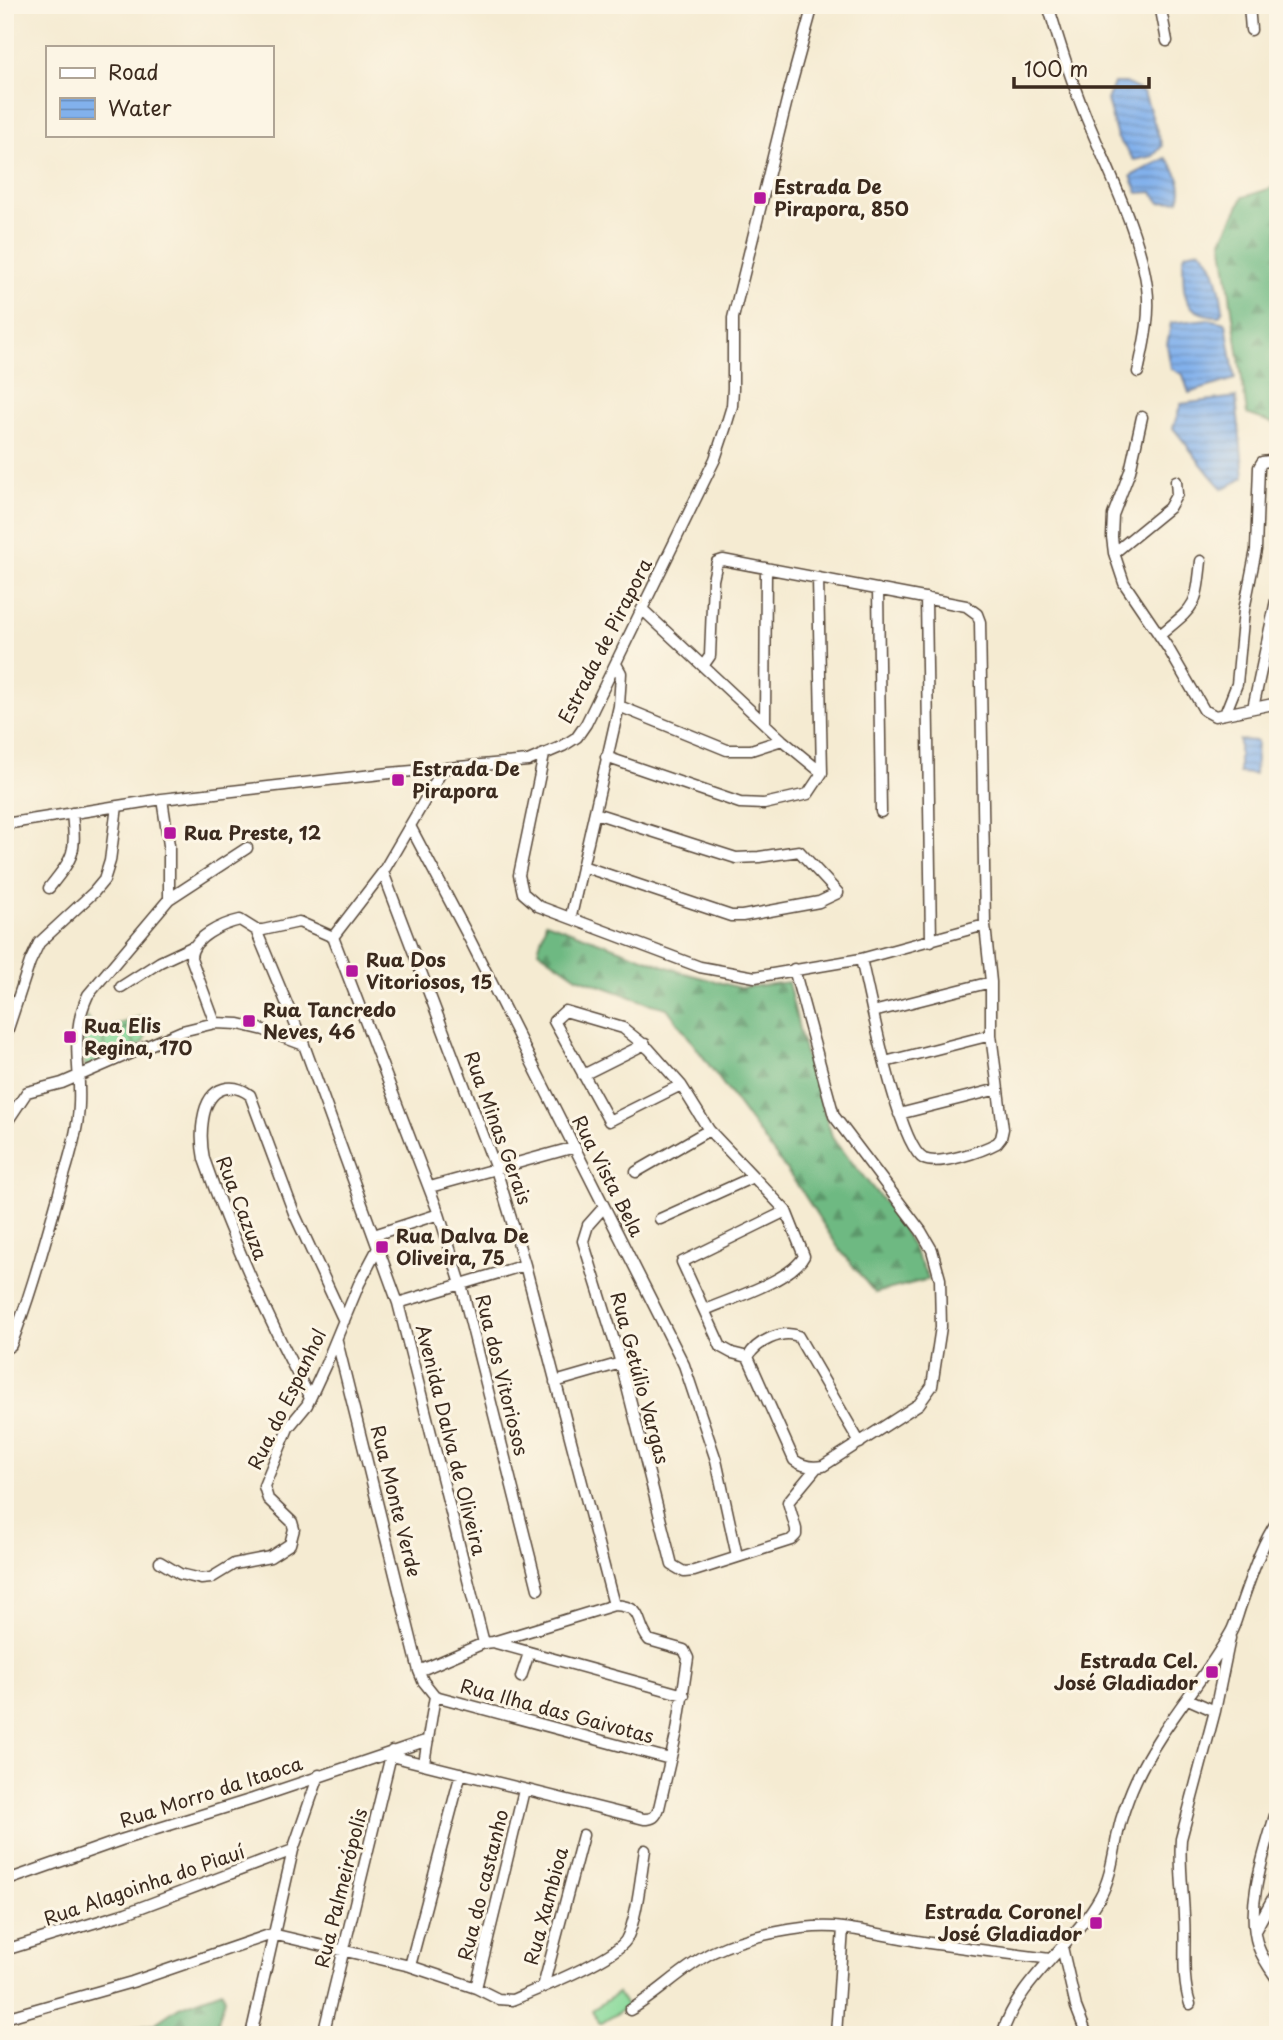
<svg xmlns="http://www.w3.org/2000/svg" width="1283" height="2040" font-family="'Playpen Sans',sans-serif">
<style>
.grass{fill:#88d99a;stroke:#62825c;stroke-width:2}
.forest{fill:url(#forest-firs);stroke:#547250;stroke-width:2}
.park{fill:url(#park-crowns);stroke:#62825c;stroke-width:2}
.water{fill:url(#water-rules);stroke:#5e6e85;stroke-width:2}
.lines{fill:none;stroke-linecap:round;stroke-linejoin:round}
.minor-casing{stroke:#574739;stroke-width:13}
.minor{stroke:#fff;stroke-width:10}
.poi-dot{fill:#b5179e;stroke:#fcf5e5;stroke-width:2.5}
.labels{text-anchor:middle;stroke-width:6;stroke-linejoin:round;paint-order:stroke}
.poi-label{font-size:19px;font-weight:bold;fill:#3b2a1e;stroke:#fcf5e5;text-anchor:start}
.street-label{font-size:19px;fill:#3b2a1e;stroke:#fcf5e5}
</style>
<defs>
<pattern id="forest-firs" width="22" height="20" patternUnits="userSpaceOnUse" patternTransform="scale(1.75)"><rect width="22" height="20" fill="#6eb982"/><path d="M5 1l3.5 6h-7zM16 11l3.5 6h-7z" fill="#5c976a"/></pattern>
<pattern id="park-crowns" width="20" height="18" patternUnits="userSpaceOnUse" patternTransform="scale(1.75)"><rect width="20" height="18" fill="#88d99a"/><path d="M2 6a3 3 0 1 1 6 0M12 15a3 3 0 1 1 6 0" fill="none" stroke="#76ba84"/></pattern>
<pattern id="water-rules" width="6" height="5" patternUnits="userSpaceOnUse" patternTransform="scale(1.75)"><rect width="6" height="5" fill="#82b1ec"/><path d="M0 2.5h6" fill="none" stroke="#6c90bf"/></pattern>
</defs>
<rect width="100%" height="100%" fill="#fcf5e5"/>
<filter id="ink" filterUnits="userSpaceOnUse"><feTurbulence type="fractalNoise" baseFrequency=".0143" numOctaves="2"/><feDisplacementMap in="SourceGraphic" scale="14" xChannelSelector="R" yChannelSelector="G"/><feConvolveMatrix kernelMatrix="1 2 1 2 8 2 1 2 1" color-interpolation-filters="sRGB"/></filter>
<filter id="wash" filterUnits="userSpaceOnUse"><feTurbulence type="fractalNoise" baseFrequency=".00686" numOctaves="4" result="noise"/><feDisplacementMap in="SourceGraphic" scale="28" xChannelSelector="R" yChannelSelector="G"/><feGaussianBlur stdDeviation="1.57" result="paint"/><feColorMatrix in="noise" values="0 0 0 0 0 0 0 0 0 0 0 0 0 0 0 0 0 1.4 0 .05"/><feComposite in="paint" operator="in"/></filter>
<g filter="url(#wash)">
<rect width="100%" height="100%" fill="#f5ebd2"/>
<!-- grass -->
<path class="grass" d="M128,1027l8,20 -27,11 -7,-21z
M618,1993l9,14 -27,17 -8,-14z"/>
<!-- forest -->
<path class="forest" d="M1278,186v239l-31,-11 -25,-174 21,-43z
M546,922l135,50 59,16 48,-6 16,68 29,89 64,79 32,61 -54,14 -36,-44 -36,-56 -136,-185 -19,-5 -71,-26 -39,-27z
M222,1991l3,7 -11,37h-107l47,-11 25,-17z"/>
<!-- park -->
<path class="park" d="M87,1017l12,15 40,-15 9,9 -4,16 -8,5 -9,-20 -25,10 7,21 -24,9 -2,-30z"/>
<!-- water -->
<path class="water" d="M1114,83h12l18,10 18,53 -9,10 -19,4 -17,-23 -10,-37z
M1166,158c10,11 19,27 13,42l-19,3 -8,-11 -14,1 -7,-17z
M1200,250c16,11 21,42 23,60l-4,6c-40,-1 -35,-27 -36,-58l3,-5z
M1208,319l18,4 9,56 -46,14 -6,-18 -12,-7 -4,-23 4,-22z
M1236,397l8,80 -21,12c-19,-19 -33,-41 -50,-61l8,-24z
M1239,740l18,1 -2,33 -16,-1z"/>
</g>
<g filter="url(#ink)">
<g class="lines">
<!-- minor casing -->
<g class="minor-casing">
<path id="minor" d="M1048,5c13,43 26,85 44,126 20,48 48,104 55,156 4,28 -3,57 -9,85
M1160,5l7,36
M1249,5l2,25
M1142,417l-12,54 -17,44 -1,22 2,16 10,30 44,65 36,62 11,6 10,-2 12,-30 7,-74 12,-60 3,-83 3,-5 16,-2
M1114,553l55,-45 8,-14 -1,-13
M878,589l3,223
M926,598l5,343
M643,610l139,130 40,33
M1160,635c36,-30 36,-27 41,-74
M703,666l7,-10 3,-76 4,-18 6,-2 243,46 11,8 3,8 5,303 6,57v53l12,94 -2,9 -4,5c-15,8 -57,23 -73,16 -26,-13 -55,-167 -63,-200
M619,706l108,44h24l31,-10
M1253,708l25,-117
M1225,714l53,-11
M765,722l1,-153
M544,755l-25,120 4,18 15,13 162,61 55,10 106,-18 124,-34
M606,757l134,46 24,1 44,-10 14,-21 -4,-195
M162,799l7,46v54
M5,824l157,-25 228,-26 138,-12 35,-15 14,-9 9,-13 129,-265 10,-30 7,-23 1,-18v-70l56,-226 24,-87
M410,826l57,108 217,431 32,95 21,96
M582,866l149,50h11l77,-14 19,-9 -39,-42 -40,6 -23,1 -141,-45
M383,872l113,297 29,96 89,340
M49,888c26,-33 27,-34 23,-75
M571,916l48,-210 2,-33 -5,-9
M256,930l48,115 94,258 86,340
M333,937l106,277 22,70 77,305
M333,937l50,-65 60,-103
M121,987l39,-25 32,-15
M873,1012l118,-30
M215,1023l-24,-65c0,-20 31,-34 49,-38l16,10h7l36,-8 34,15
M5,1038l25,-76 9,-19 55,-51 10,-12 6,-19 7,-55
M885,1062l106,-27
M583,1075l62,-31
M681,1085l-72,36 -55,-100 11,-10 58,17 26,21 32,36 28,45 77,81 18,45c-12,24 -74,43 -99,54
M899,1114l99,-25
M5,1125l22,-33 35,-9 120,-52 33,-8 24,1 25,6 40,15
M636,1172l73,-42
M430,1187l145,-40
M604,1207l-16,18 -5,16 38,122 51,202 12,7 10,-1 97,-31 5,-5v-6l-8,-27 29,-35
M660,1219l93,-42
M374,1235l65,-21
M398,1303l127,-38
M337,1341l82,330 4,10 12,15 -11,67
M5,1349l6,-4c19,-48 32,-96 46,-145 7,-27 18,-55 21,-83 6,-46 -11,-77 10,-122l81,-96 78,-51
M748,1357l46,103c9,7 18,8 29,6l96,-62 13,-18 9,-59 -1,-48 -8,-29 -11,-19 -87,-115 -40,-147
M748,1357l-16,-4 -11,-6 -39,-85 104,-51
M748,1357c8,-15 34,-28 50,-21l62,107
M555,1382l66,-19
M310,1398c-43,-80 -76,-153 -106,-239 -4,-20 -5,-63 19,-70 10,-3 19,0 27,6l44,118 50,108
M160,1562l20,12 21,5 10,-1 23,-14 36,-7 20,-13 4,-15 -2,-7 -24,-23 -4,-13 24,-58 19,-23 18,-39 34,-82 19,-36
M496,1643l188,52
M521,1677l8,-24
M435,1696l235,63
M1188,1699l27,12
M391,1756l253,63c9,0 12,-2 15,-11l18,-77 11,-73 -4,-8 -35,-10c-15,-19 -3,-33 -35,-35l-121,37 -9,1 -65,28
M5,1881l116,-41 132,-41 175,-59
M1256,1929l22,-40
M1062,1947l14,60 11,28
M5,1950l121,-37 167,-63
M410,1966l51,-193
M1277,1979c-7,-10 -15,-21 -19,-33 -14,-42 9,-100 20,-141
M543,1987l40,-152
M476,1988l48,-198
M1190,2004c-9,-28 -4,-58 -6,-88 -1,-26 -5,-51 -3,-77l34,-128 15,-73
M630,2010c29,-17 53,-43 83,-58 33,-16 94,-29 130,-24 25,3 49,9 74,13 44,7 89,12 133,18
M5,2018l127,-36 140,-48 138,32 66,22 22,11 14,1c24,-10 102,-41 114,-60 11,-20 15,-66 19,-90
M251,2035l42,-185 26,-75
M323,2035l69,-284
M836,2035l7,-107
M1002,2035c16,-56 71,-89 98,-138 13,-23 14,-52 21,-77 4,-13 9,-27 15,-40 23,-51 67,-98 95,-148 5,-9 7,-20 11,-30 10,-28 19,-57 36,-82"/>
</g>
<!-- minor -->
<use href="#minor" class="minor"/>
</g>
</g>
<!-- markers -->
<g class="poi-dot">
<rect x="753" y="191" width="14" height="14" rx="3.5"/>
<rect x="391" y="773" width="14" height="14" rx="3.5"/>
<rect x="163" y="826" width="14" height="14" rx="3.5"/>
<rect x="345" y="964" width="14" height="14" rx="3.5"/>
<rect x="242" y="1014" width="14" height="14" rx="3.5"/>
<rect x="63" y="1030" width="14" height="14" rx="3.5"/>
<rect x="375" y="1240" width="14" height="14" rx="3.5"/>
<rect x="1205" y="1665" width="14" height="14" rx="3.5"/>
<rect x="1089" y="1916" width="14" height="14" rx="3.5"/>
</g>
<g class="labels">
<!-- poi labels -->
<g class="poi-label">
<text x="774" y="194">Estrada De<tspan x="774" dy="22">Pirapora, 850</tspan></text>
<text x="412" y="776">Estrada De<tspan x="412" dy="22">Pirapora</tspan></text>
<text x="184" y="840">Rua Preste, 12</text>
<text x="366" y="967">Rua Dos<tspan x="366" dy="22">Vitoriosos, 15</tspan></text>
<text x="263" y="1017">Rua Tancredo<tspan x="263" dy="22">Neves, 46</tspan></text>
<text x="84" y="1033">Rua Elis<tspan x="84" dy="22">Regina, 170</tspan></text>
<text x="396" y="1243">Rua Dalva De<tspan x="396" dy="22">Oliveira, 75</tspan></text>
<text x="1198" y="1668" text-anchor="end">Estrada Cel.<tspan x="1198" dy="22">José Gladiador</tspan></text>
<text x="1082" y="1919" text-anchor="end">Estrada Coronel<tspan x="1082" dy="22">José Gladiador</tspan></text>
</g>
<!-- street labels -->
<g class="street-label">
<text transform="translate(605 641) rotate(-63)" y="7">Estrada de Pirapora</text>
<text transform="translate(498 1128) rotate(70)" y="7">Rua Minas Gerais</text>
<text transform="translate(608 1176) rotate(63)" y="7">Rua Vista Bela</text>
<text transform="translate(242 1208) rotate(69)" y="7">Rua Cazuza</text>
<text transform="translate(502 1375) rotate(76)" y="7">Rua dos Vitoriosos</text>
<text transform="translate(640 1378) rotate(75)" y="7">Rua Getúlio Vargas</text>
<text transform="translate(287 1399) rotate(-64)" y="7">Rua do Espanhol</text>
<text transform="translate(451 1440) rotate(76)" y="7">Avenida Dalva de Oliveira</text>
<text transform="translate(396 1501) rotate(76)" y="7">Rua Monte Verde</text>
<text transform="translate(557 1711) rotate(15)" y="7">Rua Ilha das Gaivotas</text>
<text transform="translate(211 1792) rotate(-18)" y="7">Rua Morro da Itaoca</text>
<text transform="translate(144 1885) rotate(-19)" y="7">Rua Alagoinha do Piauí</text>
<text transform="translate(483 1885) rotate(-76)" y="7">Rua do castanho</text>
<text transform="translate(341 1888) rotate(-76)" y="7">Rua Palmeirópolis</text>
<text transform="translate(546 1906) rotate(-75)" y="7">Rua Xambioa</text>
</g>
</g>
<!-- margin -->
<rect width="1283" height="2040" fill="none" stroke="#fcf5e5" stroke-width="28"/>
<!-- legend -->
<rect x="46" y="46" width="228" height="91" fill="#fcf5e5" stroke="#afa495" stroke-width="2"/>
<rect x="60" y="68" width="35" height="10" fill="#ffffff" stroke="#afa495" stroke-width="2"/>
<text x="108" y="80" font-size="21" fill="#3b2a1e">Road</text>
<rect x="60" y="98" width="35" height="21" fill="url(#water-rules)" stroke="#afa495" stroke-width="2"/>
<text x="108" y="116" font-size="21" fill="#3b2a1e">Water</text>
<!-- scale -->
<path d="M1014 77v10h135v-10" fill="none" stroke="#3b2a1e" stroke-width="3.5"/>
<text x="1024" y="77" font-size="21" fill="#3b2a1e" stroke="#fcf5e5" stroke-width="5" paint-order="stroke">100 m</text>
</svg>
